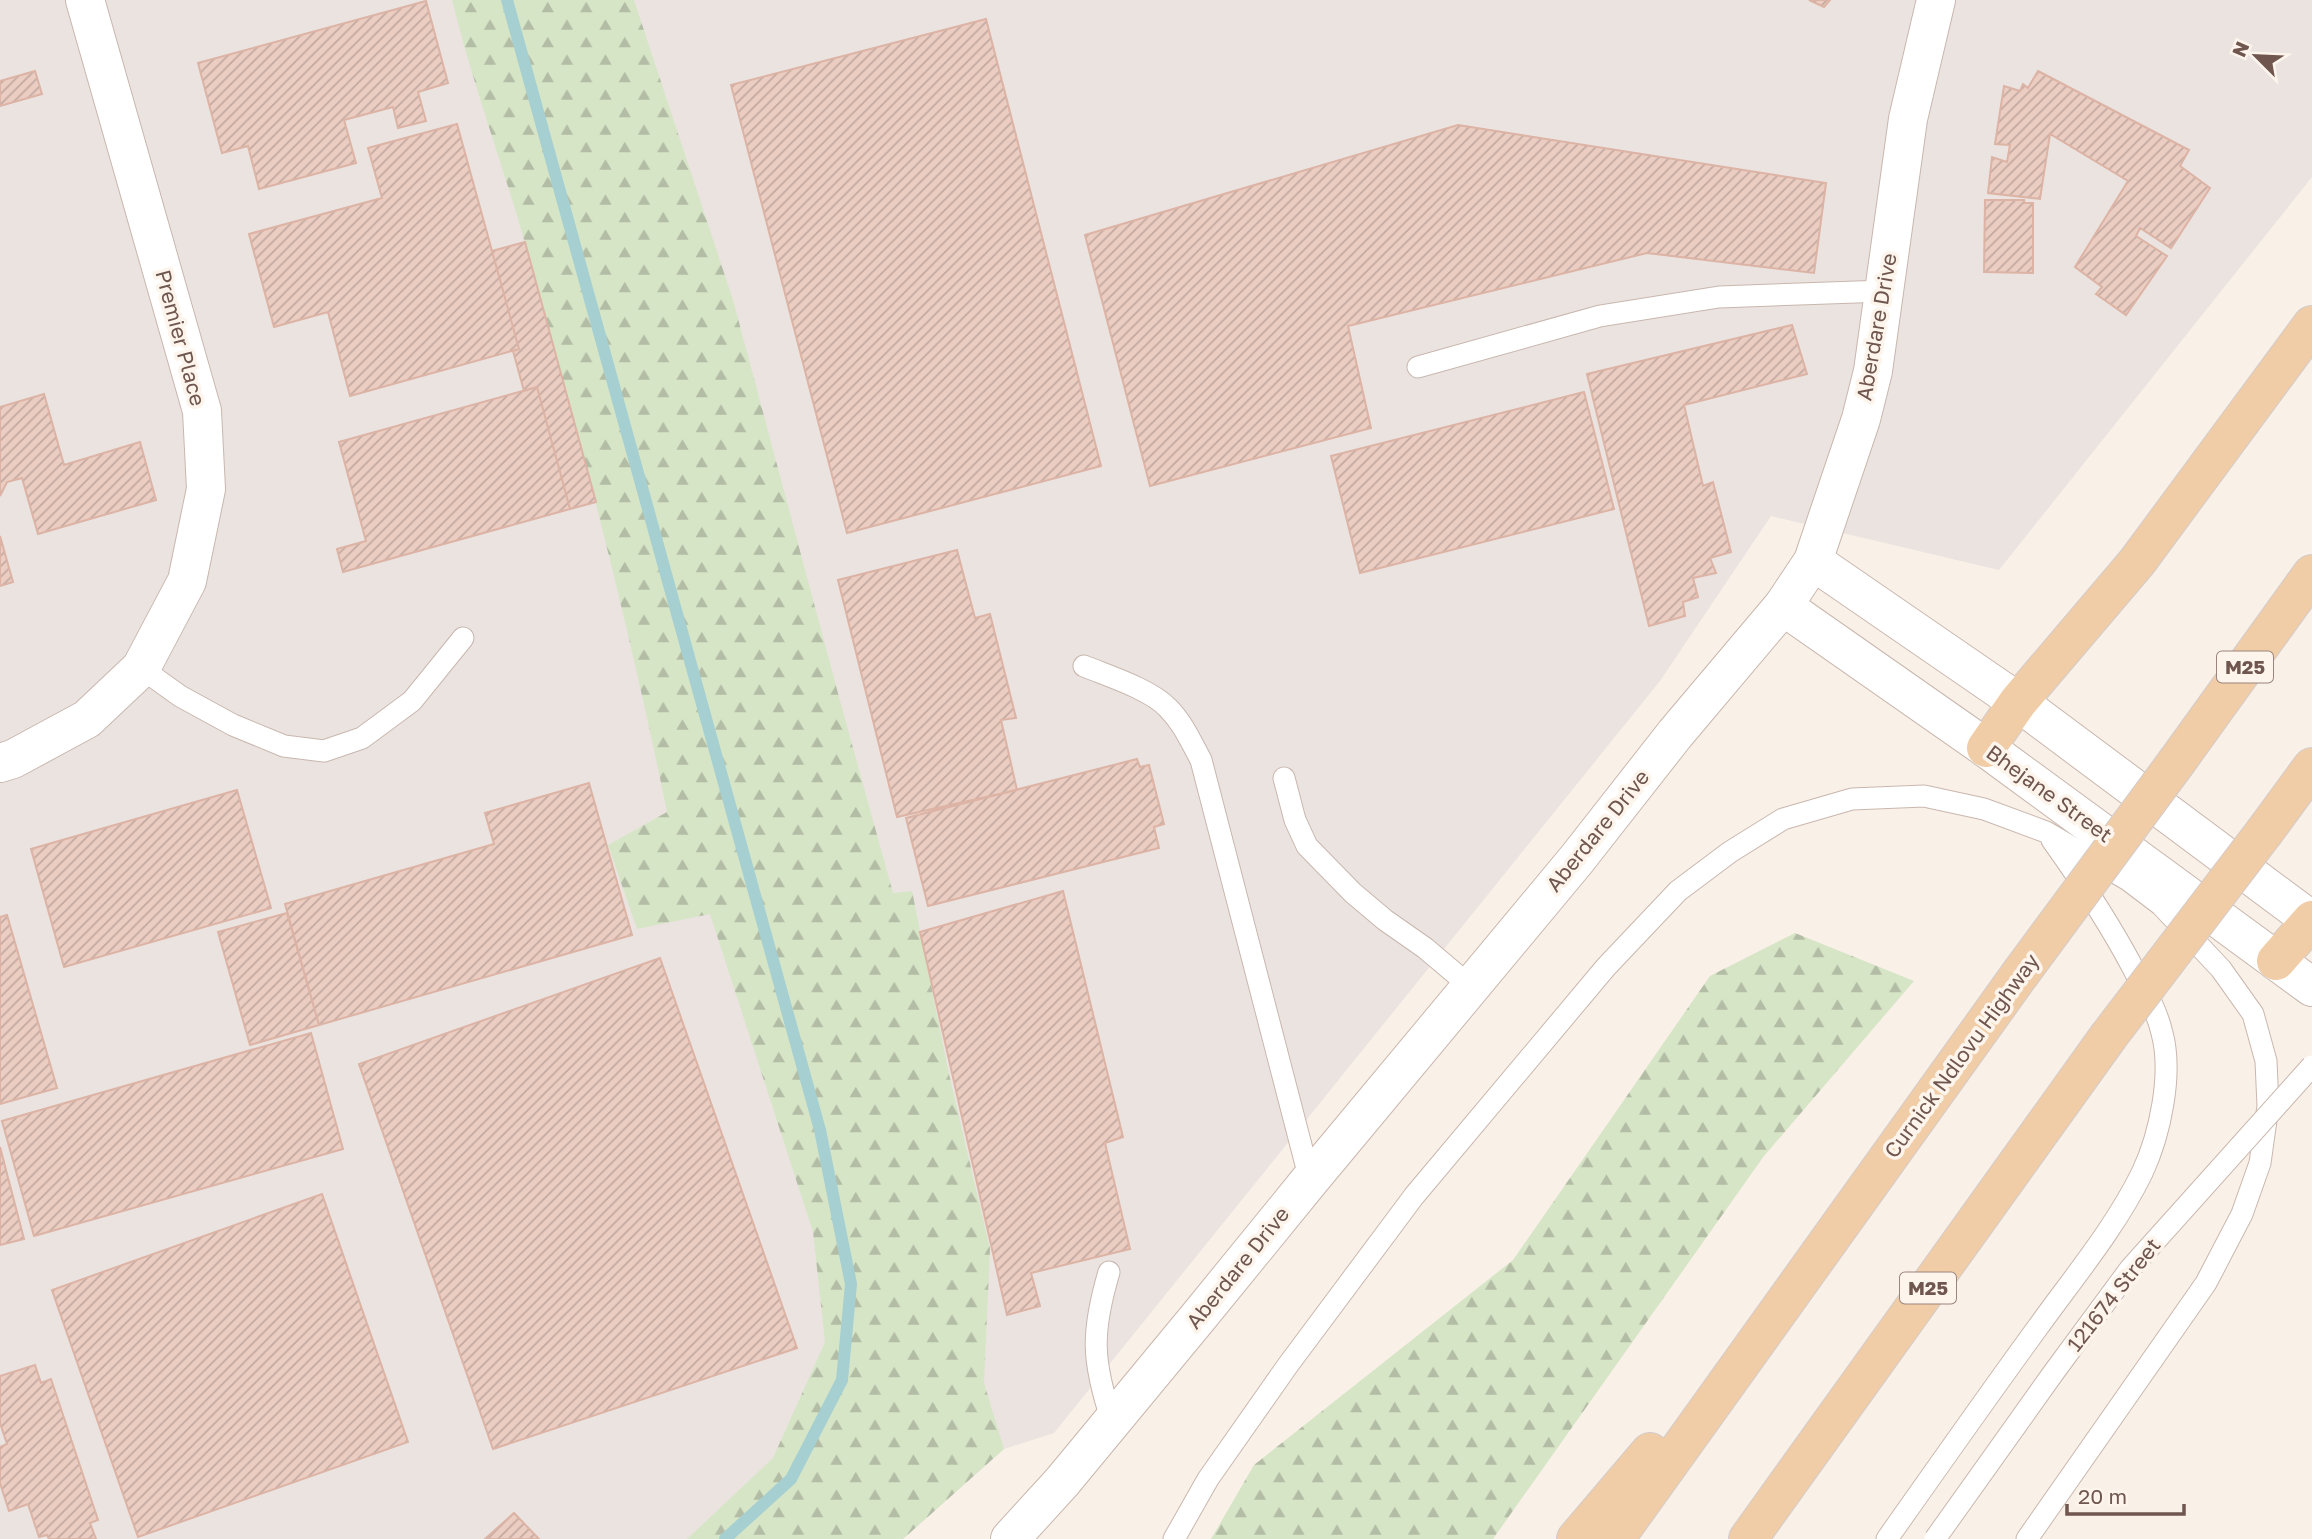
<svg xmlns="http://www.w3.org/2000/svg" width="2312" height="1539" font-family="'Golos Text',sans-serif">
<style>
.industrial{fill:#eae3e0}
.forest{fill:url(#forest-firs)}
.lines{fill:none;stroke-linecap:round;stroke-linejoin:round}
.stream{stroke:#a5cfd1;stroke-width:12}
.building{fill:url(#building-hatch);stroke:#dcb3a4;stroke-width:2}
.service-casing{stroke:#c9b7ae;stroke-width:23}
.minor-casing{stroke:#c9b7ae;stroke-width:40}
.tertiary-casing{stroke:#c9b7ae;stroke-width:40}
.primary-casing{stroke:#d4ccca;stroke-width:40}
.service{stroke:#fff;stroke-width:21}
.minor{stroke:#fff;stroke-width:38}
.tertiary{stroke:#fff;stroke-width:38}
.primary{stroke:#f0cca7;stroke-width:38}
.service-bridge-casing{stroke:#c9b7ae;stroke-width:23;stroke-linecap:butt}
.primary-bridge-casing{stroke:#d4ccca;stroke-width:40;stroke-linecap:butt}
.service-bridge{stroke:#fff;stroke-width:21}
.primary-bridge{stroke:#f0cca7;stroke-width:38}
.labels{text-anchor:middle;stroke-width:7;stroke-linejoin:round;paint-order:stroke}
.shield{fill:#fdf4ec;stroke:#9a857d;stroke-width:2}
.shield-label{font-size:19px;font-weight:bold;fill:#6f564e}
.street-label{font-size:21px;fill:#6f564e;stroke:#fdf4ec}
</style>
<defs>
<pattern id="forest-firs" width="22" height="20" patternUnits="userSpaceOnUse" patternTransform="scale(1.75)"><rect width="22" height="20" fill="#d7e5c7"/><path d="M5 1l3.5 6h-7zM16 11l3.5 6h-7z" fill="#b3bca4"/></pattern>
<pattern id="building-hatch" width="6" height="6" patternUnits="userSpaceOnUse" patternTransform="scale(1.75)"><rect width="6" height="6" fill="#ebcdc2"/><path d="M-1 1l2-2M0 6l6-6M5 7l2-2" fill="none" stroke="#c3a9a0"/></pattern>
</defs>
<rect width="100%" height="100%" fill="#f9f0e7"/>
<!-- industrial -->
<path class="industrial" d="M0,0h2312v177l-313,393 -228,-54 -111,165 -606,752 -50,16 -101,90h-903z"/>
<!-- forest -->
<path class="forest" d="M452,0h182l99,300 106,397 54,196 19,-2 37,183 41,175 -6,134 20,66 -101,90h-216l86,-81 52,-116 -12,-110 -103,-318 -73,15 -29,-84 59,-33c-39,-191 -88,-381 -142,-569 -23,-81 -53,-161 -73,-243z
M1795,933l119,48 -150,175 -271,383h-282l43,-74 259,-205 197,-284z"/>
<g class="lines">
<!-- stream -->
<path class="stream" d="M507,0l313,1130 31,154 -9,96 -51,99 -66,60"/>
</g>
<!-- building -->
<path class="building" d="M1809,0h21l-6,7z
M426,1l22,82 -30,9 8,29 -28,7 -5,-21 -49,13 12,43 -97,26 -11,-43 -26,7 -24,-90z
M986,19l115,447 -254,67 -116,-448z
M35,71l7,23 -42,12v-25z
M2038,71l151,79 -9,16 30,22 -39,60 -31,-20 -4,8 31,20 -41,59 -30,-21 6,-7 -27,-20 53,-86 -78,-47 -10,65 -52,-6 4,-36 15,5 3,-17 -15,-1 9,-58 16,5 3,-7 5,4z
M457,124l62,225 -169,47 -22,-84 -54,15 -25,-93 133,-36 -14,-50z
M1458,125l368,58 -12,90 -167,-20 -299,73 23,102 -221,58 -65,-251z
M1985,200h39l1,3h8v70l-49,-1z
M525,242l71,260 -26,7 -33,-122 -13,4 -11,-40 6,-2 -27,-98z
M1792,325l15,49 -123,31 19,81 10,-4 18,70 -21,6 6,15 -23,5 5,19 -15,5 2,14 -36,10 -62,-252z
M537,387l33,122 -227,63 -6,-23 29,-8 -27,-99z
M1584,392l30,117 -254,64 -29,-117z
M44,394l20,71 76,-23 16,58 -118,34 -16,-56 -15,4 -7,14v-89z
M0,536l13,46 -13,4z
M957,550l18,68 15,-4 26,104 -15,2 16,70 -120,27 -59,-237z
M1137,759l3,8 9,-2 15,59 -10,3 5,21 -231,58 -22,-88z
M589,783l43,152 -313,90 -34,-121 209,-60 -9,-31z
M237,790l34,118 -207,59 -33,-118z
M1063,891l60,246 -18,6 25,106 -99,24 9,33 -33,9 -87,-383z
M287,913l32,112 -69,20 -32,-113z
M7,915l50,173 -57,16v-187z
M660,958l137,390 -304,101 -134,-385z
M311,1033l32,116 -309,87 -32,-115z
M0,1147l24,92 -24,6z
M322,1194l86,248 -270,95 -86,-247z
M35,1365l6,18 10,-4 47,141 -8,3 6,16h-47l-2,-4 -8,2 -11,-33 -19,7 -9,-28v-36l7,-3 -7,-21v-47z
M514,1513l25,26h-54z"/>
<g class="lines">
<!-- service casing -->
<g class="service-casing">
<path id="service" d="M1418,367l182,-51 119,-19 166,-6
M1084,666c24,10 66,23 84,42 15,15 23,34 33,52l109,420
M141,668l39,28 53,29 51,21 40,5 38,-13 50,-37 51,-63
M1284,778l11,42 12,26 46,47 32,27 40,28 45,38
M1109,1272c-18,61 -17,89 3,149
M1174,1539l34,-60 80,-114 126,-169 192,-229 72,-76 52,-39 53,-33 69,-20 72,-3 60,13 62,23 82,48 33,25 60,64 32,45 13,47 2,45 -8,57 -18,51 -36,69 -179,256
M1887,1539c50,-71 100,-142 151,-212 36,-50 77,-99 104,-154 18,-38 31,-99 20,-140 -5,-22 -17,-43 -28,-63 -24,-46 -52,-88 -82,-130"/>
</g>
<!-- minor casing -->
<g class="minor-casing">
<path id="minor" d="M0,763l13,-4 74,-40 54,-51 46,-87 19,-92 -4,-78 -117,-411
M1010,1539l52,-57 138,-167 110,-135 267,-321 98,-125 108,-128"/>
</g>
<!-- tertiary casing -->
<g class="tertiary-casing">
<path id="tertiary" d="M1936,0l-28,119 -35,252 -12,48 -48,142 -30,45 203,142 326,239
M1813,561l205,141 294,219"/>
</g>
<!-- primary casing -->
<g class="primary-casing">
<path id="primary" d="M1986,748l32,-46 119,-140 175,-237
M2178,760l134,-186
M2265,831l47,-64
M2276,961l36,-41
M1576,1539l74,-87
M1615,1539l405,-565
M1748,1539l360,-502"/>
</g>
<!-- service -->
<use href="#service" class="service"/>
<!-- minor -->
<use href="#minor" class="minor"/>
<!-- tertiary -->
<use href="#tertiary" class="tertiary"/>
<!-- primary -->
<use href="#primary" class="primary"/>
<!-- service-bridge casing -->
<g class="service-bridge-casing">
<path id="service-bridge" d="M1935,1539l119,-167 76,-103 182,-203"/>
</g>
<!-- primary-bridge casing -->
<g class="primary-bridge-casing">
<path id="primary-bridge" d="M2020,974l158,-214
M2108,1037l157,-206"/>
</g>
<!-- service-bridge -->
<use href="#service-bridge" class="service-bridge"/>
<!-- primary-bridge -->
<use href="#primary-bridge" class="primary-bridge"/>
</g>
<g class="labels">
<!-- shield labels -->
<g class="shield">
<rect x="2217" y="651.5" width="56" height="31" rx="5"/>
<rect x="1900" y="1272.5" width="56" height="31" rx="5"/>
</g>
<g class="shield-label">
<text x="2245" y="674">M25</text>
<text x="1928" y="1295">M25</text>
</g>
<!-- street labels -->
<g class="street-label">
<text transform="translate(1877 327) rotate(-80)" y="7">Aberdare Drive</text>
<text transform="translate(180 338) rotate(75)" y="7">Premier Place</text>
<text transform="translate(2049 794) rotate(36)" y="7">Bhejane Street</text>
<text transform="translate(1598 831) rotate(-51)" y="7">Aberdare Drive</text>
<text transform="translate(1962 1056) rotate(-54)" y="7">Curnick Ndlovu Highway</text>
<text transform="translate(1238 1268) rotate(-51)" y="7">Aberdare Drive</text>
<text transform="translate(2114 1295) rotate(-52)" y="7">121674 Street</text>
</g>
</g>
<!-- north arrow -->
<g transform="translate(2256 56) rotate(294)" stroke="#fdf4ec" stroke-width="5" paint-order="stroke">
<path d="M0-5L12 26L0 18L-12 26Z" fill="#6f564e"/>
<text y="-10" font-size="19" font-weight="bold" text-anchor="middle" fill="#6f564e">N</text>
</g>
<!-- scale -->
<path d="M2067 1504v10h117v-10" fill="none" stroke="#6f564e" stroke-width="3.5"/>
<text x="2078" y="1504" font-size="21" fill="#6f564e" stroke="#fdf4ec" stroke-width="5" paint-order="stroke">20 m</text>
</svg>
